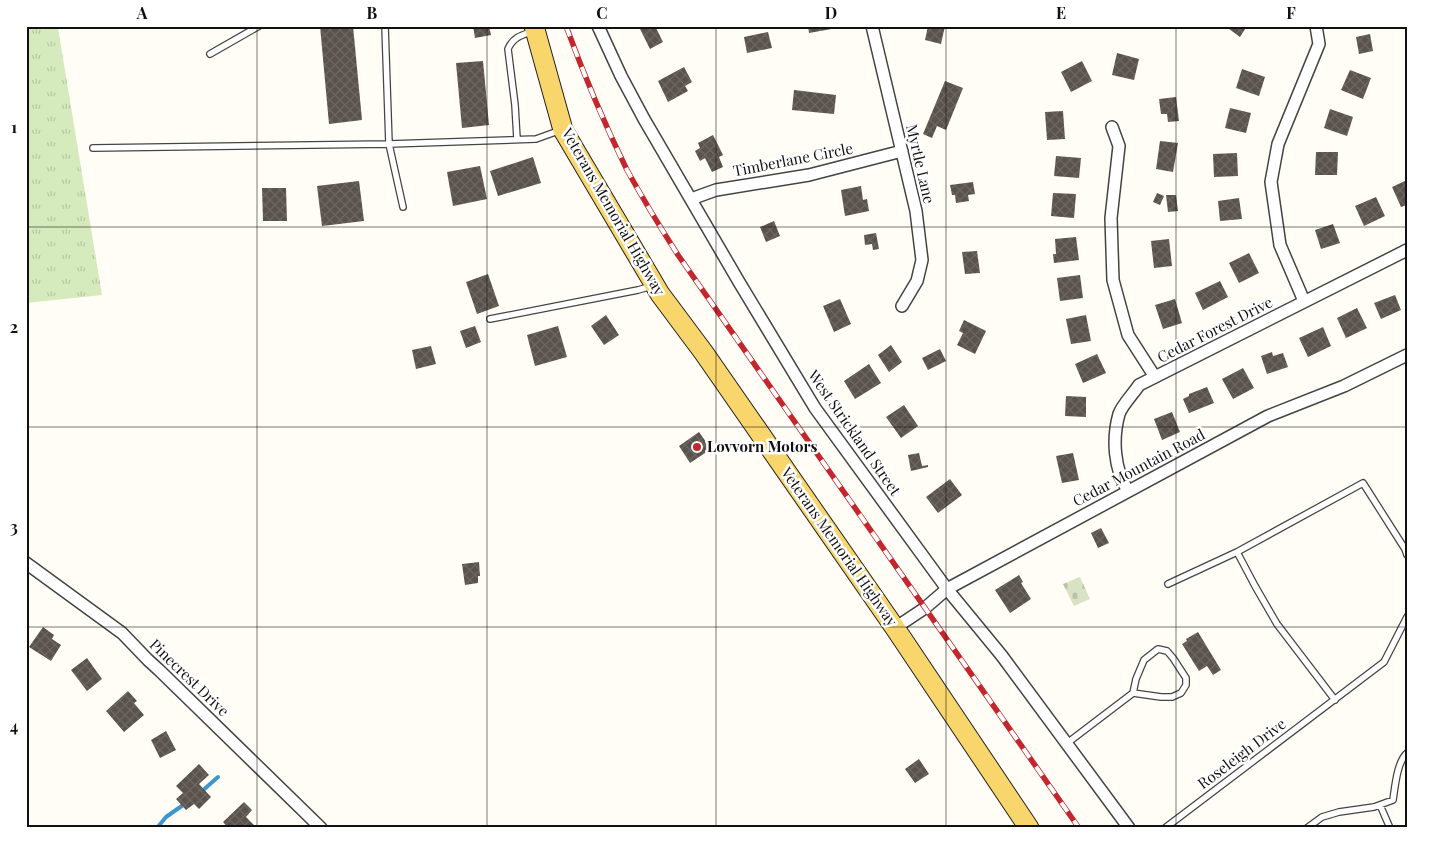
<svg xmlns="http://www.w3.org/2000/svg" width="1433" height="854" font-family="'Playfair Display',serif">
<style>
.cemetery{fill:url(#cemetery-stones)}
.park{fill:url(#park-tufts)}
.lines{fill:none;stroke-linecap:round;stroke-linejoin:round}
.stream{stroke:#3f96cf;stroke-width:4}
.building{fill:url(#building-cross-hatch)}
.lane-casing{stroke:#444;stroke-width:8}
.street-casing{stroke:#444;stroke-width:14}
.primary-casing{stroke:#222;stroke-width:21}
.lane{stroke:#fff;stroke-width:5.5}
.street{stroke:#fff;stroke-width:11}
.primary{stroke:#f9d66b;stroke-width:19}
.rail-casing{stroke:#c4262e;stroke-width:5.5}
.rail{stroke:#fff;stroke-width:4;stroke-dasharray:11;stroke-linecap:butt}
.grid{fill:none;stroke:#111;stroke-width:1;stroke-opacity:0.55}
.poi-dot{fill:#c4262e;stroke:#fff;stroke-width:2}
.labels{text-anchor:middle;stroke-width:5;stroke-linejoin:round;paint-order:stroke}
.street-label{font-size:15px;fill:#111;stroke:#fff}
.poi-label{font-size:15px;font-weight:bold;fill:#111;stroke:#fff;text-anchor:start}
.neatline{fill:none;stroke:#111;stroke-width:2}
.grid-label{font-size:16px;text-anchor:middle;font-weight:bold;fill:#111}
</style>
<defs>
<pattern id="cemetery-stones" width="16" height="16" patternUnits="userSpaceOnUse" patternTransform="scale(1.25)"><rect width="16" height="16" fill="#d9e3c4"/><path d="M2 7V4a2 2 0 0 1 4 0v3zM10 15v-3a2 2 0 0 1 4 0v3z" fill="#b9c2a7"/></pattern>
<pattern id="park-tufts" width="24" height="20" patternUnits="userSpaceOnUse" patternTransform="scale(1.25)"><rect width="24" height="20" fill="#d5ebbd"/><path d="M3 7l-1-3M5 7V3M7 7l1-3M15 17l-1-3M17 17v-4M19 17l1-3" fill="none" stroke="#b6c8a1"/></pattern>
<pattern id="building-cross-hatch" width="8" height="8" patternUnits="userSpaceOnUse" patternTransform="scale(1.25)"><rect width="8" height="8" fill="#5a524d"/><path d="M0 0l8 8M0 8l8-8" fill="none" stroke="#6d6662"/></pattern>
</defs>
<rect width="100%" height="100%" fill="#fffdf5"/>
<!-- cemetery -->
<path class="cemetery" d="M1080,577l10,22 -16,7 -11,-22z"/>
<!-- park -->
<path class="park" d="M26,26h56l-24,2 44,267 -76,8z"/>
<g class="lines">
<!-- stream -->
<path class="stream" d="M201,792l17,-15
M157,828l9,-11 20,-14"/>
</g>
<!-- building -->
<path class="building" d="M320,26h33l9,94 -33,4z
M473,26h16l2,9 -16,3z
M642,26h13l8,16 -13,7 -11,-22z
M808,26h29v2l-28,5z
M928,26h17l-4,18 -16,-4z
M1225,26h22l-7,11z
M768,32l4,16 -25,5 -3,-16z
M1370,34l3,17 -14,3 -3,-17z
M1117,53l22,6 -5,21 -22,-5z
M483,61l6,64 -27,3 -6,-65z
M1082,61l10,20 -21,11 -10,-20z
M684,67l8,15 -7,4 3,5 -20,11 -10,-21z
M1242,69l23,8 -6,19 -23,-8z
M1350,70l21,8 -8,21 -22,-9z
M945,81l18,7 -17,42 -9,-4 -5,12 -9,-4z
M794,90l42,5 -2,19 -42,-4z
M1176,97l3,24 -11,1 -1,-8h-6l-2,-15z
M1230,108l21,5 -5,20 -21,-5z
M1330,109l23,8 -6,19 -23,-8z
M1063,111l2,28 -18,1 -2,-28z
M713,135l10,20 -4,2 4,10 -11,5 -7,-14 -5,3 -5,-10 5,-3 -2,-5z
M1160,141l18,2 -5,29 -17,-3z
M1316,152h22l-1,23h-22z
M1237,153l1,23 -24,1 -1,-23z
M1056,156l25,2 -2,20 -25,-2z
M533,157l8,26 -43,13 -8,-25z
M480,166l7,33 -34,7 -6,-34z
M1407,180v25l-6,2 -9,-20z
M359,181l5,40 -42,5 -5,-40z
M973,182l2,12 -7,1 1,6 -13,2 -1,-8h-3l-2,-10z
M861,186l2,14 4,-1 2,12 -24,5 -4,-26z
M262,188h24l1,33h-24z
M1053,193l23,1 -2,24 -23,-2z
M1157,193l7,3 -4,9 -7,-3z
M1166,195h10l2,16 -10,1z
M1376,197l9,19 -21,10 -9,-20z
M1239,198l3,21 -22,2 -2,-20z
M774,221l6,15 -14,6 -6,-15z
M1333,224l7,19 -19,6 -6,-19z
M876,233l3,16 -6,1 -1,-6 -7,1 -1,-10z
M1076,237l3,23 -25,3 -1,-9h3l-1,-15z
M1169,239l3,27 -18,2 -3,-27z
M977,251l3,22 -15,1 -3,-22z
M1249,253l10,20 -20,10 -10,-20z
M488,274l11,32 -22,8 -11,-32z
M1080,275l3,23 -23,3 -3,-23z
M1220,281l8,16 -25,13 -8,-17z
M1395,295l6,15 -20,9 -7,-16z
M840,299l11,25 -17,8 -11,-26z
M1175,299l7,24 -19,6 -8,-24z
M1357,308l10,20 -21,10 -9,-20z
M606,315l13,20 -15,10 -13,-19z
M1086,315l5,26 -20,3 -5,-25z
M964,320l22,11 -11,23 -18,-9 6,-12 -4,-2z
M475,326l6,16 -15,6 -6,-17z
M558,326l9,31 -32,9 -8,-31z
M1323,327l8,19 -23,11 -9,-19z
M891,345l11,17 -13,10 -11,-17z
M431,346l5,18 -20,5 -4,-19z
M940,349l6,12 -18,9 -6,-12z
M1272,352l1,4 10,-3 5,14 -21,7 -6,-18z
M1097,354l9,19 -23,10 -8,-19z
M869,364l12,19 -26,16 -11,-18z
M1243,368l11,20 -21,11 -11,-20z
M1207,387l7,16 -25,10 -6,-14 6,-3v-2z
M1066,396l20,1v20l-21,-1z
M904,405l14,21 -17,12 -15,-21z
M1172,412l8,20 -18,8 -8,-21z
M699,432l12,17 -21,14 -11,-17z
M919,453l3,13 6,-1v2l-17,4 -3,-16z
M1073,453l6,27 -17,3 -6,-27z
M950,479l12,16 -24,18 -12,-16z
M1101,528l8,15 -11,5 -7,-15z
M479,562l1,14h-2v7l-13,2 -3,-21z
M1019,575l4,7 -2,1 10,16 -21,14 -15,-23z
M43,627l11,8 -2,4 9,6 -10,16 -22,-14z
M1198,632l23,38 -8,5 -6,-9 -8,5 -17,-27 5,-3 -1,-2z
M87,658l15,21 -15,12 -16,-21z
M128,691l9,10 -3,2 10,12 -20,17 -18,-21z
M166,731l10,19 -16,8 -9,-18z
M919,759l10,15 -14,9 -10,-14z
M199,764l10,11 -10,9 12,13 -12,12 -5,-5 -8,6 -10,-11 7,-6 -7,-7z
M244,802l8,8 -6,7 11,11h-29l-5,-6z"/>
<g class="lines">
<!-- lane casing -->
<g class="lane-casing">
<path id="lane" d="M385,26l4,118 14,63
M210,54l49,-28
M517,139l-2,-34 -7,-56c5,-12 14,-14 26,-18
M93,148l296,-4 147,-5 25,-9
M490,319l148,-29 14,-4
M1237,552l18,34 22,38 58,76
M1168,584l69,-32 126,-69 42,66 2,6
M1066,744l67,-51 3,-14 8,-19 14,-11 9,2 6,7 13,20v7l-5,8 -9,4h-11l-28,-4
M1380,805l10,23
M1165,828l219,-166 23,-45
M1307,828l15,-11 17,-5 35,-5 19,-7c2,-13 4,-38 14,-47"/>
</g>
<!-- street casing -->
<g class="street-casing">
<path id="street" d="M598,26l23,50 23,43 95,163 76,126 132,181 55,67 127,172
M872,26l44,185 6,49 -5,21 -15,25
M1112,127l7,19 -8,72 2,62 15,55 27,42
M691,199l25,-9 93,-15 93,-24
M1304,301l-24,-56 -9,-63 7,-38 41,-100 -3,-18
M1128,491c-14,-22 -16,-52 -9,-77 3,-9 15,-21 20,-29l268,-135
M26,563l96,70 26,27 11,10 162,158
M895,628l30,-20 22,-19 321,-173 76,-30 63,-31"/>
</g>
<!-- primary casing -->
<g class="primary-casing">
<path id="primary" d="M534,26l29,104 97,164 44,59 191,275 134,200"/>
</g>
<!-- lane -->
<use href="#lane" class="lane"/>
<!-- street -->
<use href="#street" class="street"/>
<!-- primary -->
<use href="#primary" class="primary"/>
<!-- rail casing -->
<g class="rail-casing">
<path id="rail" d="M566,26c18,49 38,97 61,144 16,29 33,57 51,85l401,573"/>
</g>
<!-- rail -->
<use href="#rail" class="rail"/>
</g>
<!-- grid -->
<path class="grid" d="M257,26v802M487,26v802M716,26v802M946,26v802M1176,26v802M26,227h1381M26,427h1381M26,627h1381"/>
<!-- markers -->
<circle class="poi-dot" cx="697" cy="447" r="5"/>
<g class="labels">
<!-- street labels -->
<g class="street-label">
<text transform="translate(793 160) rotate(-11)" y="5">Timberlane Circle</text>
<text transform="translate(920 164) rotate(77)" y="5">Myrtle Lane</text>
<text transform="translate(613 212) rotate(60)" y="5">Veterans Memorial Highway</text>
<text transform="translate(1215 330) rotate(-27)" y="5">Cedar Forest Drive</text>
<text transform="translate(854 433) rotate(55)" y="5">West Strickland Street</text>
<text transform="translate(1139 468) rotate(-28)" y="5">Cedar Mountain Road</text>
<text transform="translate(839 547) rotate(55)" y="5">Veterans Memorial Highway</text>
<text transform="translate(189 678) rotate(44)" y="5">Pinecrest Drive</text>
<text transform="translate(1242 754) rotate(-37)" y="5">Roseleigh Drive</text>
</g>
<!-- poi labels -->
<g class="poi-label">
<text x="707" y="452">Lovvorn Motors</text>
</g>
</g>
<!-- border -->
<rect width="1433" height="854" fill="none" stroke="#ffffff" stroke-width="55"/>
<rect x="28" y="28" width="1378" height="798" class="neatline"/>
<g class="grid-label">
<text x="142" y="19">A</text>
<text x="372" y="19">B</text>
<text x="602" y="19">C</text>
<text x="831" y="19">D</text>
<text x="1061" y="19">E</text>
<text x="1291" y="19">F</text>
<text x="14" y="133">1</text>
<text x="14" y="333">2</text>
<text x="14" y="533">3</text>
<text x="14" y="732">4</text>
</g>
</svg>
